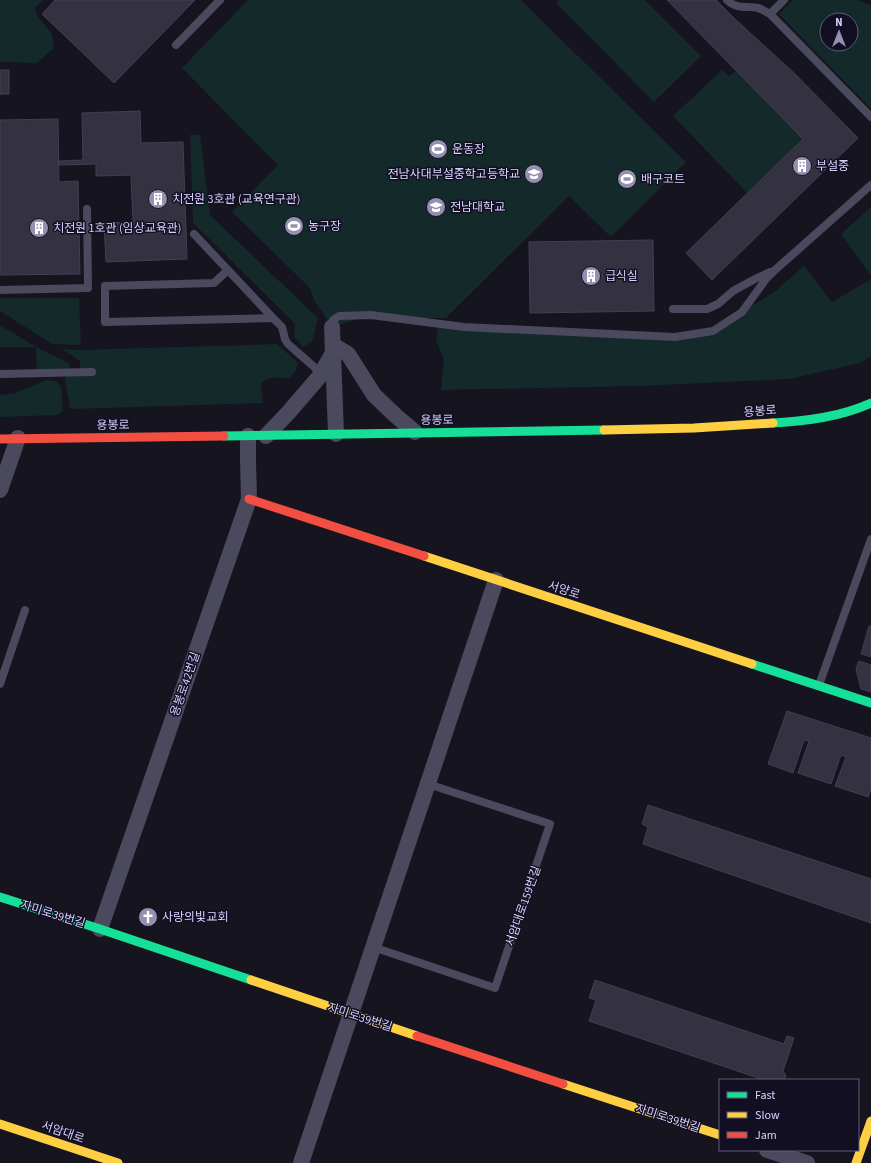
<svg xmlns="http://www.w3.org/2000/svg" width="871" height="1163" font-family="'Source Sans 3','Noto Sans KR',sans-serif">
<style>
.green{fill:#13292a;fill-rule:evenodd}
.building{fill:#343240;stroke:#433e52}
.lines{fill:none;stroke-linecap:round;stroke-linejoin:round}
.lane{stroke:#4a495e;stroke-width:8}
.street{stroke:#4a495e;stroke-width:16}
.fast{stroke:#16e098;stroke-width:9}
.slow{stroke:#ffcf43;stroke-width:9}
.jam{stroke:#f24e42;stroke-width:9}
.labels{text-anchor:middle;stroke-width:3;stroke-linejoin:round;paint-order:stroke}
.poi-label{font-size:12px;fill:#d8d2fd;stroke:#120f23;text-anchor:start}
.street-label{font-size:12px;fill:#d8d2fd;stroke:#120f23}
</style>
<rect width="100%" height="100%" fill="#16141e"/>
<!-- green -->
<path class="green" d="M0,0h43l-8,8 2,7 15,19 2,14 -17,15 -37,-1z
M248,0h273l165,162 -75,75 -42,-41 -123,122h-85l-29,9 -18,-27 -4,-12 -78,-76 46,-47 -96,-97z
M559,0h86l56,56 -47,46 -98,-99z
M793,0h65l13,5v104l-92,-95zM827,20h24v24h-24z
M722,70l7,6 7,-5 67,68 -56,54 -74,-77z
M190,135h10l10,80 108,103 -6,24 -9,5 -9,-10 1,-13 -102,-101z
M871,207v69l-30,-42z
M804,266l28,36 39,-23v78l-11,6 -71,16 -150,7 -198,4 3,-30 -8,-20 2,-17 237,14 38,-6 29,-19 31,-19z
M0,298h79l2,47 -29,-1 -52,-33z
M0,325l36,22 33,16 1,7 -33,1 -1,-24h-36z
M277,344l21,19 -3,9 -5,6c-15,1 -14,-4 -29,5l2,20 -190,6 -4,-1c2,-11 -6,-21 -3,-32h14v-15l-18,-12 16,1z
M46,380l10,1 5,5 2,24 -5,5 -58,2v-22l15,-2z"/>
<!-- building -->
<path class="building" d="M55,0h140l-81,83 -72,-69z
M667,0h49l20,20 58,53 64,65 -146,142 -26,-27 117,-114z
M0,70h9v24h-9z
M140,111l1,32 42,-1 4,117 -81,3 -2,-39 29,-1 -2,-47 -35,1v-12l-37,1v-4l24,-1 -1,-47z
M58,119l1,63 19,-1 2,93 -80,1v-155z
M653,240l1,71 -124,2 -1,-71z
M869,626h2v31l-10,-3z
M859,661l12,4v27l-10,-3 -5,-20z
M787,711l84,27v50l-3,9 -33,-11 11,-29 -5,-2 -10,29 -33,-11 11,-32 -5,-1 -11,33 -25,-9z
M648,805l223,74v44l-228,-79 5,-17 -6,-3z
M595,980l189,64 3,-8 7,2 -11,33 3,5 -2,4h-20l-175,-59 7,-21 -7,-2z"/>
<g class="lines">
<!-- lane -->
<path class="lane" d="M727,0c9,9 19,6 31,8 4,1 8,4 12,6l101,103
M770,14l14,-14
M176,45l44,-45
M194,234l79,84
M228,270l-14,13 -109,3v36l168,-4 9,9 3,12 3,5 33,29
M0,290l88,-2 -1,-79
M673,309h34l11,-5 15,-13 22,-12 15,-7
M332,327l1,-7 6,-4 32,-1 93,12 211,10 38,-6 29,-19 24,-33 9,-9 96,-85
M0,374l92,-2
M0,684l25,-74
M819,685l52,-146
M373,947l122,41 55,-164 -122,-40"/>
<!-- street -->
<path class="street" d="M332,327l4,107
M333,345l15,9 26,41 22,21 19,16
M266,436l22,-23 31,-36 14,-24
M0,490l18,-52
M100,929l149,-430 -1,-39v-24
M767,1150l40,13
M301,1163l195,-583"/>
<!-- fast -->
<path class="fast" d="M773,423c33,-2 67,-6 98,-20
M224,436l380,-6
M752,664l119,39
M0,897l100,32 151,51"/>
<!-- slow -->
<path class="slow" d="M604,430l90,-2 79,-5
M424,556l328,108
M251,980l166,56
M563,1084l157,51
M0,1124l118,39
M856,1163l15,-42"/>
<!-- jam -->
<path class="jam" d="M0,439l224,-3
M249,499l175,57
M417,1036l146,48"/>
</g>
<!-- icons -->
<defs>
<g id="stadium-disc" transform="scale(1)"><circle r="9.5" fill="#9490af" stroke="#120f23"/><path d="M0-5a6.5 5 0 1 0 0 10a6.5 5 0 1 0 0-10ZM-3.5-1.8h7v3.6h-7Z" fill="#fff"/></g>
<g id="building-disc" transform="scale(1)"><circle r="9.5" fill="#9490af" stroke="#120f23"/><path d="M-4-6H4V6H1V3H-1V6H-4ZM-2.5-4.3h1.7v1.8h-1.7ZM.8-4.3h1.7v1.8H.8ZM-2.5-1h1.7V.8h-1.7ZM.8-1h1.7V.8H.8Z" fill="#fff"/></g>
<g id="school-disc" transform="scale(1)"><circle r="9.5" fill="#9490af" stroke="#120f23"/><path d="M0-5L7-2L0 1L-7-2ZM-4 1L0 2.5L4 1V4Q0 6-4 4Z" fill="#fff"/></g>
<g id="university-disc" transform="scale(1)"><circle r="9.5" fill="#9490af" stroke="#120f23"/><path d="M0-5L7-2L0 1L-7-2ZM-4 1L0 2.5L4 1V4Q0 6-4 4Z" fill="#fff"/></g>
<g id="church-disc" transform="scale(1)"><circle r="9.5" fill="#9490af" stroke="#120f23"/><path d="M-1.2-6h2.4v3.5h3.3v2.4h-3.3V6h-2.4V-.1h-3.3v-2.4h3.3Z" fill="#fff"/></g>
</defs>
<g fill-rule="evenodd">
<use href="#stadium-disc" x="438" y="149"/>
<use href="#building-disc" x="802" y="166"/>
<use href="#school-disc" x="534" y="174"/>
<use href="#stadium-disc" x="627" y="179"/>
<use href="#building-disc" x="158" y="199"/>
<use href="#university-disc" x="436" y="207"/>
<use href="#stadium-disc" x="294" y="226"/>
<use href="#building-disc" x="39" y="228"/>
<use href="#building-disc" x="591" y="276"/>
<use href="#church-disc" x="148" y="917"/>
</g>
<g class="labels">
<!-- poi labels -->
<g class="poi-label">
<text x="452" y="153">운동장</text>
<text x="816" y="170">부설중</text>
<text x="520" y="178" text-anchor="end">전남사대부설중학고등학교</text>
<text x="641" y="183">배구코트</text>
<text x="172" y="203">치전원 3호관 (교육연구관)</text>
<text x="450" y="211">전남대학교</text>
<text x="308" y="230">농구장</text>
<text x="53" y="232">치전원 1호관 (임상교육관)</text>
<text x="605" y="280">급식실</text>
<text x="162" y="921">사랑의빛교회</text>
</g>
<!-- street labels -->
<g class="street-label">
<text transform="translate(760 411) rotate(-4)" y="4">용봉로</text>
<text transform="translate(437 420) rotate(-1)" y="4">용봉로</text>
<text transform="translate(113 425) rotate(-1)" y="4">용봉로</text>
<text transform="translate(564 590) rotate(18)" y="4">서양로</text>
<text transform="translate(185 684) rotate(-71)" y="4">용봉로42번길</text>
<text transform="translate(523 906) rotate(-71)" y="4">서암대로159번길</text>
<text transform="translate(53 914) rotate(17)" y="4">자미로39번길</text>
<text transform="translate(360 1017) rotate(18)" y="4">자미로39번길</text>
<text transform="translate(668 1118) rotate(18)" y="4">자미로39번길</text>
<text transform="translate(63 1132) rotate(19)" y="4">서암대로</text>
</g>
</g>
<!-- legend -->
<rect x="719" y="1079" width="140" height="72" fill="#120f23" stroke="#615d7a"/>
<rect x="727" y="1092" width="20" height="6" fill="#16e098" stroke="#615d7a"/>
<text x="755" y="1099" font-size="12" fill="#d8d2fd">Fast</text>
<rect x="727" y="1112" width="20" height="6" fill="#ffcf43" stroke="#615d7a"/>
<text x="755" y="1119" font-size="12" fill="#d8d2fd">Slow</text>
<rect x="727" y="1132" width="20" height="6" fill="#f24e42" stroke="#615d7a"/>
<text x="755" y="1139" font-size="12" fill="#d8d2fd">Jam</text>
<!-- north arrow -->
<g transform="translate(839 32)"><circle r="19" fill="#120f23" stroke="#615d7a"/>
<path d="M0-3L7 15L0 10L-7 15Z" fill="#9490af"/>
<text y="-6" font-size="11" font-weight="bold" text-anchor="middle" fill="#d8d2fd">N</text>
</g>
</svg>
